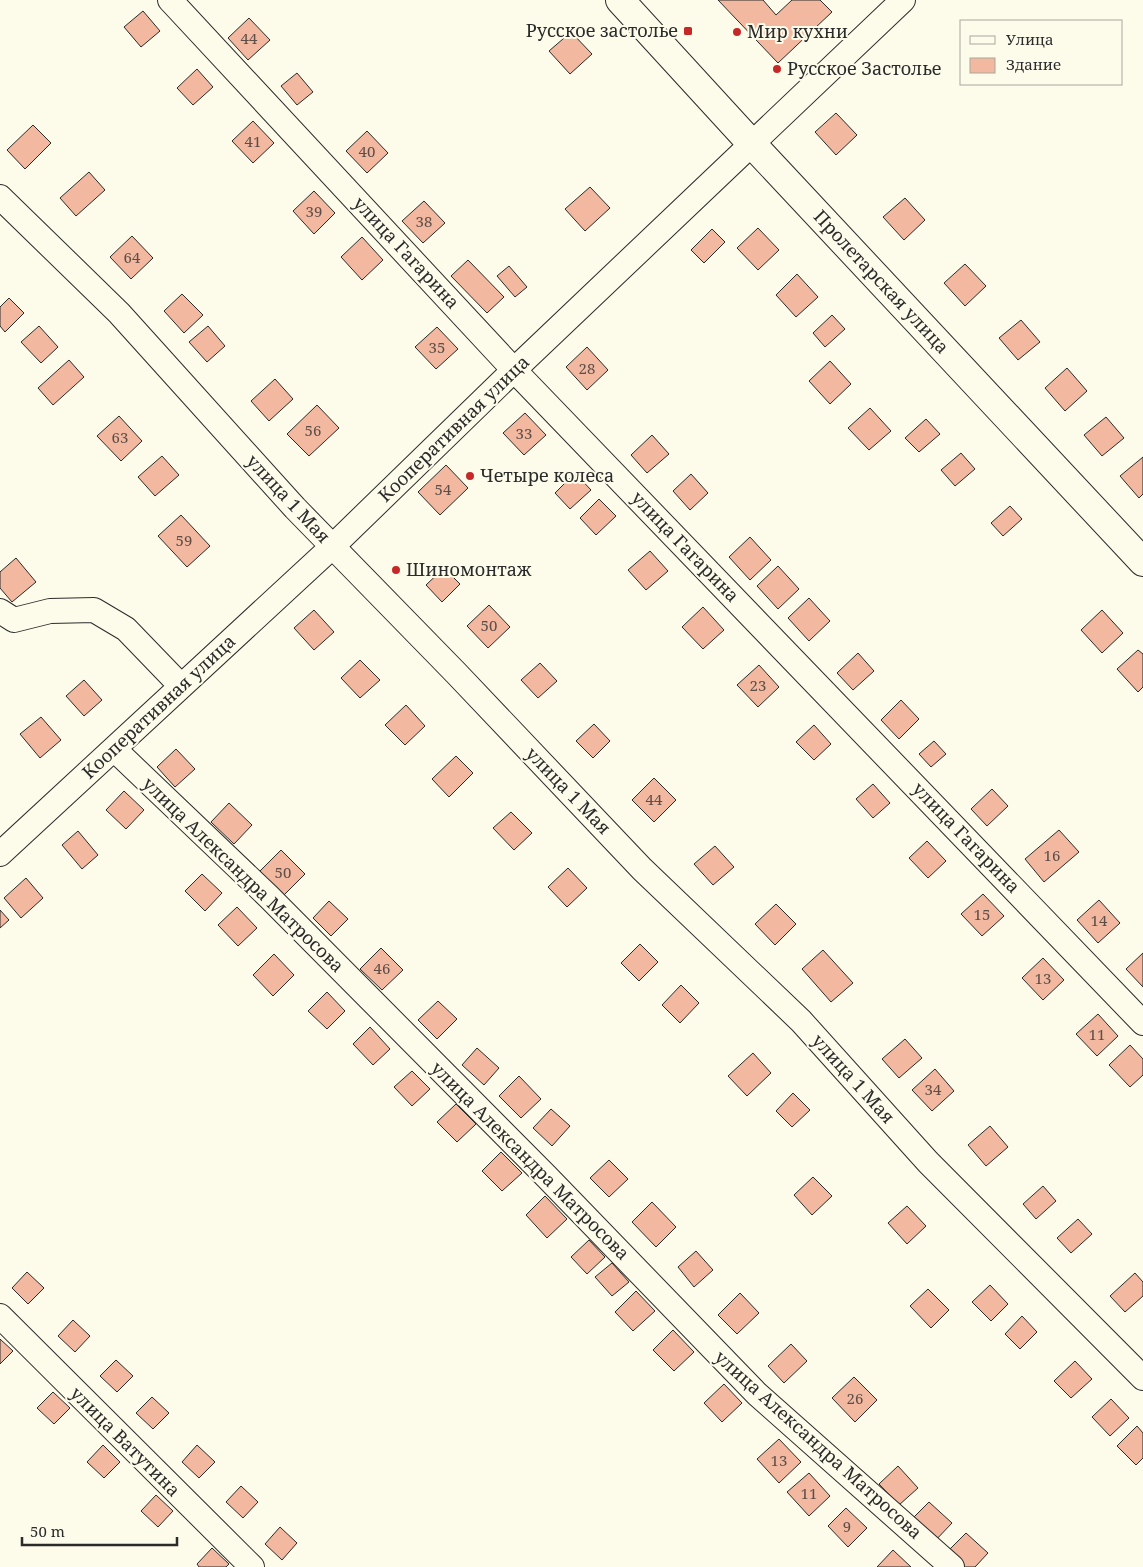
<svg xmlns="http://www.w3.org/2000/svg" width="1143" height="1567" font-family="'Noto Serif',serif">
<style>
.building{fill:#f2b8a0;stroke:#2b2b2b}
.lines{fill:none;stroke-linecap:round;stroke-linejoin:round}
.minor-casing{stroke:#2b2b2b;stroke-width:26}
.major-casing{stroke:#2b2b2b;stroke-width:30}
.minor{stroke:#fdfbea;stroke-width:24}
.major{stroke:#fdfbea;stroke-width:28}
.poi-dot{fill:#c62828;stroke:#fdfbea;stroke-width:2}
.labels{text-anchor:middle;stroke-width:4;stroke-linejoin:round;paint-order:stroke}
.number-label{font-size:15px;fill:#5d4e48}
.poi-label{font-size:18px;fill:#2b2b2b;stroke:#fdfbea;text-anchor:start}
.street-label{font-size:18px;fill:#2b2b2b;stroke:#fdfbea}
</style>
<rect width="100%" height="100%" fill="#fdfbea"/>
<!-- building -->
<path class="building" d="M718,0h45l13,15 16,-15h28l12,12 -54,51z
M143,11l17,20 -19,16 -17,-20z
M249,18l21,22 -22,20 -20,-22z
M571,32l21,22 -22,20 -21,-23z
M197,69l16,18 -20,18 -16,-17z
M297,73l16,19 -16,13 -16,-19z
M836,113l21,22 -21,20 -21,-23z
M253,121l21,22 -21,20 -21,-22z
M33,125l18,18 -26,26 -18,-19z
M367,131l21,22 -21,20 -21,-22z
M89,172l16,18 -29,26 -16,-18z
M590,187l20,21 -25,23 -20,-22z
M314,191l21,22 -21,21 -21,-23z
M905,198l20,22 -21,20 -21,-23z
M424,201l21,22 -22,20 -21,-22z
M758,228l21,22 -21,20 -21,-22z
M712,229l13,13 -21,21 -13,-13z
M132,236l21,22 -22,21 -21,-22z
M362,237l21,23 -21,20 -21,-23z
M468,260l36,37 -17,16 -36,-37z
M965,264l21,22 -21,20 -21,-23z
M509,266l18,21 -12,10 -18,-21z
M797,274l21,23 -22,20 -20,-22z
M182,294l21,21 -19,18 -20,-22z
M9,298l15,15 -19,19 -5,-6v-19z
M832,315l13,14 -20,18 -12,-14z
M1021,320l19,22 -22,18 -19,-22z
M39,326l19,21 -17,16 -20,-21z
M208,326l17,20 -18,16 -18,-20z
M437,327l21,22 -22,20 -21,-22z
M587,347l21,23 -21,20 -21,-23z
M69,360l15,17 -31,28 -15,-17z
M830,361l21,23 -21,20 -21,-23z
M1067,368l20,23 -22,20 -20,-23z
M275,379l18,20 -24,22 -18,-20z
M317,405l22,23 -30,28 -22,-22z
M870,408l21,23 -22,19 -21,-22z
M525,413l21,22 -22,20 -21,-22z
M119,416l23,25 -21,20 -24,-25z
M1106,417l18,21 -22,18 -18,-21z
M926,419l14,15 -21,18 -14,-14z
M652,435l17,19 -22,19 -16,-18z
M961,453l14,16 -20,17 -14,-16z
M162,456l17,19 -24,21 -17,-19z
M1143,457v37l-4,4 -19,-22z
M446,465l22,23 -28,27 -22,-23z
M575,473l16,17 -21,19 -15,-16z
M691,474l17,19 -18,17 -17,-19z
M599,499l17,17 -20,19 -16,-17z
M1010,506l12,13 -19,17 -12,-13z
M181,515l29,31 -23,21 -29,-31z
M750,537l21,23 -21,20 -21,-23z
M650,551l18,20 -22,19 -18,-20z
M16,558l20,24 -24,20 -12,-14v-16z
M778,566l21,23 -21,20 -21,-23z
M444,568l16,16 -18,18 -16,-17z
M809,598l21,23 -21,20 -21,-23z
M489,605l21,22 -22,21 -21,-22z
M703,607l21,23 -21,19 -21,-22z
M314,610l20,22 -20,18 -20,-22z
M1102,610l21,23 -21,20 -21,-23z
M1138,650l5,4v33l-5,5 -21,-23z
M858,653l16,18 -21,19 -16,-17z
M360,660l20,20 -20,18 -19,-20z
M540,663l17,18 -19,17 -17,-18z
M759,665l20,22 -21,20 -21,-22z
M84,680l18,20 -18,16 -18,-20z
M901,700l18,19 -20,20 -18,-19z
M406,705l19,21 -20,19 -20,-20z
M41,717l20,23 -21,18 -20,-24z
M594,724l16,17 -17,17 -17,-17z
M814,725l17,19 -17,16 -18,-18z
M934,741l12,13 -15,13 -12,-13z
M176,749l19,20 -20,18 -18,-20z
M456,756l17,17 -24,24 -17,-18z
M654,778l22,22 -22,22 -22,-22z
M873,784l17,19 -17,15 -17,-19z
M992,789l16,17 -21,20 -16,-17z
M124,791l20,19 -18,19 -20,-19z
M229,803l23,22 -18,19 -23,-22z
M511,812l21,21 -18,17 -21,-22z
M1059,830l20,22 -35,30 -19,-23z
M78,831l20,24 -16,14 -20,-24z
M927,841l19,20 -18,17 -19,-20z
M715,846l19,21 -21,18 -19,-21z
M281,850l24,24 -21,21 -24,-24z
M568,868l19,20 -20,19 -19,-20z
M202,874l20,19 -17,18 -20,-20z
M26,878l17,20 -22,20 -17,-20z
M983,894l21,22 -22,20 -21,-22z
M1099,900l21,23 -22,20 -21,-23z
M329,901l19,18 -17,17 -18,-18z
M776,904l20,20 -21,21 -20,-21z
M237,907l20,21 -19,18 -20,-21z
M0,910l9,10 -9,8z
M640,944l18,18 -19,19 -18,-18z
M381,948l22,22 -21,20 -22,-21z
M823,950l30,33 -22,19 -29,-33z
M1143,953v34l-17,-18z
M274,954l20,21 -21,21 -20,-21z
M1043,958l21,22 -21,20 -21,-22z
M681,985l18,18 -19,20 -18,-18z
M327,992l18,19 -18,18 -19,-18z
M438,1001l19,18 -20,20 -19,-19z
M1098,1014l20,22 -21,20 -21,-22z
M370,1027l20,22 -17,16 -20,-21z
M905,1039l17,19 -23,20 -17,-19z
M1130,1045l13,14v16l-13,12 -21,-22z
M477,1048l22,20 -15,17 -22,-20z
M753,1053l18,20 -24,23 -19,-20z
M935,1069l19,22 -22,20 -20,-21z
M412,1071l18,18 -18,17 -18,-19z
M519,1076l22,23 -20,19 -22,-22z
M793,1093l17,17 -18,17 -16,-16z
M456,1104l20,20 -19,18 -20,-20z
M551,1109l19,17 -18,20 -19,-18z
M990,1126l18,21 -22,19 -18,-21z
M501,1152l21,21 -20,18 -20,-20z
M609,1160l19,19 -19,18 -19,-19z
M813,1177l19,19 -20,19 -18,-20z
M1043,1186l13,15 -20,18 -13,-15z
M545,1196l22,23 -20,19 -21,-23z
M652,1202l24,25 -20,20 -24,-25z
M907,1206l19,20 -19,18 -19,-21z
M1078,1219l14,15 -21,19 -14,-15z
M589,1240l16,17 -18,17 -16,-17z
M696,1251l17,19 -19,17 -16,-20z
M612,1263l17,19 -17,14 -17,-19z
M27,1272l17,16 -16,16 -16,-16z
M1135,1273l8,9v14l-18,16 -15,-16z
M990,1285l18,19 -17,17 -19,-19z
M928,1289l21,21 -18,18 -21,-22z
M636,1291l19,20 -22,20 -18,-19z
M740,1293l19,20 -22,21 -19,-19z
M1022,1316l15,16 -17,17 -15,-15z
M73,1320l17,16 -15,16 -17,-16z
M673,1330l21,22 -20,19 -21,-21z
M0,1339l13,12 -13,13z
M791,1344l16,17 -23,22 -16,-17z
M116,1360l17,16 -16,16 -17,-16z
M1075,1361l17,18 -21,19 -17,-17z
M854,1377l23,23 -22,22 -23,-24z
M724,1384l18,19 -20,19 -18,-19z
M53,1392l17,16 -16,16 -17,-16z
M152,1397l17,16 -16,16 -17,-16z
M1111,1399l18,19 -19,18 -18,-19z
M1137,1426l6,7v25l-7,7 -19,-19z
M779,1439l22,23 -22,21 -22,-24z
M103,1445l17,17 -16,16 -17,-16z
M197,1445l18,17 -16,16 -17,-16z
M898,1466l20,22 -19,17 -20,-21z
M809,1473l21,23 -21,20 -22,-24z
M241,1486l17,16 -15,16 -17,-16z
M156,1495l17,16 -15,16 -17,-16z
M929,1502l23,21 -19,20 -23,-22z
M846,1508l21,20 -19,19 -20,-21z
M280,1527l17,16 -15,17 -17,-16z
M966,1533l22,20 -13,14h-12l-16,-15z
M212,1548l17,16 -3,3h-27l-2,-3z
M893,1550l18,17h-34z"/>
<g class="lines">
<!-- minor casing -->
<g class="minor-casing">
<path id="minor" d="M170,0l344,370 629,653
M0,197l119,116 176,195 161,165 186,196 159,152 127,141 215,216
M0,611l14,9 36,-9 44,-1 32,19 55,57
M114,749l155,148 278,280 210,217 195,173
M0,854l332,-307 182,-177 389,-370
M0,1316l252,251"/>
</g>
<!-- major casing -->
<g class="major-casing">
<path id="major" d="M620,0l131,143 392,419"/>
</g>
<!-- minor -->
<use href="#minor" class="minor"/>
<!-- major -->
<use href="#major" class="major"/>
</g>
<!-- markers -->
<g class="poi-dot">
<rect x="683" y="26" width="10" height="10" rx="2.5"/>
<circle cx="737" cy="32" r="5"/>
<circle cx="777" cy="69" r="5"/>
<circle cx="470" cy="476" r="5"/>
<circle cx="396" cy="570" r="5"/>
</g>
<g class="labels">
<!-- number labels -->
<g class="number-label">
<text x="249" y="44">44</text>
<text x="253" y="147">41</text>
<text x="367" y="157">40</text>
<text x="314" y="217">39</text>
<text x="424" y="227">38</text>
<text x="132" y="263">64</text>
<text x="437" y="353">35</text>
<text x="587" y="374">28</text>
<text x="313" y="436">56</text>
<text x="524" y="439">33</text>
<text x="120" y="443">63</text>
<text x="443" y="495">54</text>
<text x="184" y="546">59</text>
<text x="489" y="631">50</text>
<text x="758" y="691">23</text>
<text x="654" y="805">44</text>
<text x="1052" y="861">16</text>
<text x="283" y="878">50</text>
<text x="982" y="920">15</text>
<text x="1099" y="926">14</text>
<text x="382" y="974">46</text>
<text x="1043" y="984">13</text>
<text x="1097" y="1040">11</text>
<text x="933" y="1095">34</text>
<text x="855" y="1404">26</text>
<text x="779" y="1466">13</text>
<text x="809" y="1499">11</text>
<text x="847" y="1532">9</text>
</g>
<!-- poi labels -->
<g class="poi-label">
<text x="678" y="37" text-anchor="end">Русское застолье</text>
<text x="747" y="38">Мир кухни</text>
<text x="787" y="75">Русское Застолье</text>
<text x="480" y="482">Четыре колеса</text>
<text x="406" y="576">Шиномонтаж</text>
</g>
<!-- street labels -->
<g class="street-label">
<text transform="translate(406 253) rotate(47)" y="6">улица Гагарина</text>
<text transform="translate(881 282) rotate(47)" y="6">Пролетарская улица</text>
<text transform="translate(454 429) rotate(-44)" y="6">Кооперативная улица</text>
<text transform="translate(288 499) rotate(47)" y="6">улица 1 Мая</text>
<text transform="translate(685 547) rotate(46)" y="6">улица Гагарина</text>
<text transform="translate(159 707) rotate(-43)" y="6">Кооперативная улица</text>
<text transform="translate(568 791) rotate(46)" y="6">улица 1 Мая</text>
<text transform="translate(966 838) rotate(46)" y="6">улица Гагарина</text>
<text transform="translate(243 875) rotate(44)" y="6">улица Александра Матросова</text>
<text transform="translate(853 1079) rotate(48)" y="6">улица 1 Мая</text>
<text transform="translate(530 1161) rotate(45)" y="6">улица Александра Матросова</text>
<text transform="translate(125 1442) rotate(45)" y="6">улица Ватутина</text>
<text transform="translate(818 1445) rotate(42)" y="6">улица Александра Матросова</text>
</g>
</g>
<!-- legend -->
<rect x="960" y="20" width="162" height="65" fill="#fdfbea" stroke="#a9a89e"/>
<rect x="970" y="36" width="25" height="8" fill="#fdfbea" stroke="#a9a89e"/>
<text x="1006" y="45" font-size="15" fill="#2b2b2b">Улица</text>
<rect x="970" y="58" width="25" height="15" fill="#f2b8a0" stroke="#a9a89e"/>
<text x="1006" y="70" font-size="15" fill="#2b2b2b">Здание</text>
<!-- scale -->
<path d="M22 1537v8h155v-8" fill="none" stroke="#2b2b2b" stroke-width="2.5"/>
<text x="30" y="1537" font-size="15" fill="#2b2b2b" stroke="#fdfbea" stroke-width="4" paint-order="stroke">50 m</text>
</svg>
